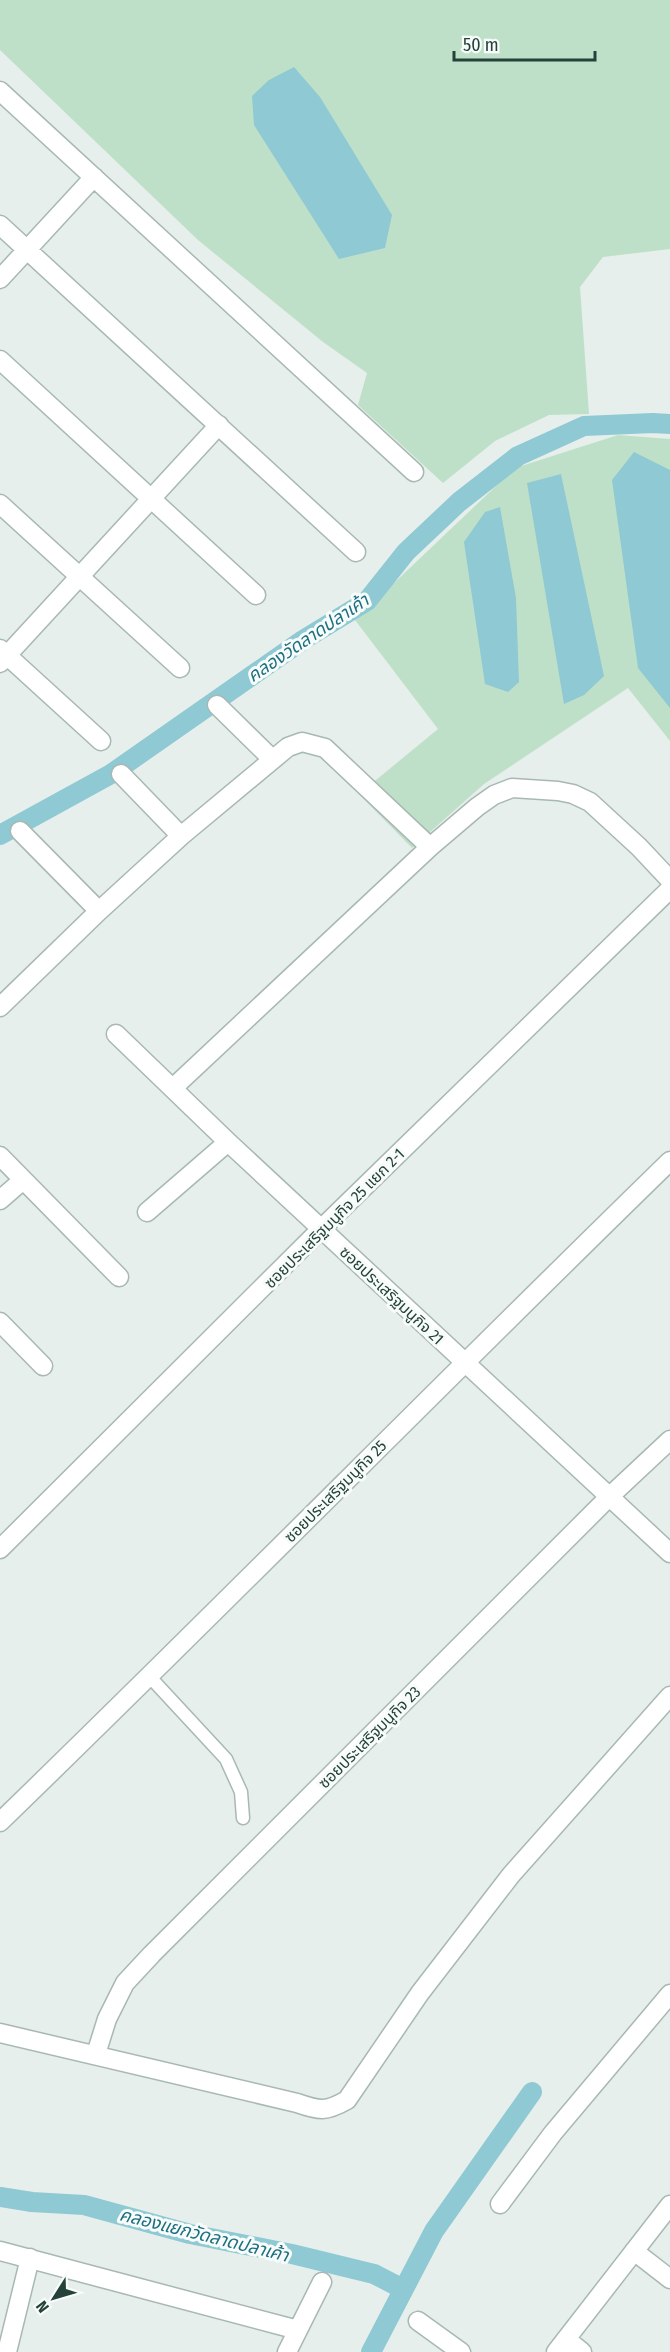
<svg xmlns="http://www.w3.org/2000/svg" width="670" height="2352" font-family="'Fira Sans Condensed','Noto Sans Thai',sans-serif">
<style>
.green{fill:#bfe0c8}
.water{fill:#8ec9d4}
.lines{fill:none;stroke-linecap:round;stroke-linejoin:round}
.canal{stroke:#8ec9d4;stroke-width:20}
.lane-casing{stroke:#a8b8b2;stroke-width:15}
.street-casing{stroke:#a8b8b2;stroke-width:21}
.lane{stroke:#fff;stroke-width:12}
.street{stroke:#fff;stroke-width:18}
.labels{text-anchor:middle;stroke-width:6;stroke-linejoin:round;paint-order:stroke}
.street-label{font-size:16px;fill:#24423a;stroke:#f7fbf9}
.water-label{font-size:18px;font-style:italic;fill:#1c6f80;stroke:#f7fbf9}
</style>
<rect width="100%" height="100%" fill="#e6efeb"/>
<!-- green -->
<path class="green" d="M0,0h670v249l-67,8 -23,30 9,127 -40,1 -54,26 -52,42 -85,-78 9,-32 -44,-31 -125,-102 -198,-190z
M618,435l52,4v302l-42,-53 -144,96 -72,64 -53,-54 79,-65 -83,-109 160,-152z"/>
<!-- water -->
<path class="water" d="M294,67l26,30 72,118 -7,33 -46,11 -85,-134 -2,-29 17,-16z
M634,452l36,18v238l-32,-40 -26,-188z
M561,474l43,202 -20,19 -20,9 -37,-221z
M500,507l16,91 3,84 -11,10 -23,-8 -21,-142 21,-30z"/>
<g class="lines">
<!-- canal -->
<path class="canal" d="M0,835l111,-61 192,-134 64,-39 39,-49 53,-50 59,-46 66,-30 69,-3 17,1
M0,2197l32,5 52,3 106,29 102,20 82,20 29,15
M371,2352l63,-121 98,-139"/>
<!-- lane casing -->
<g class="lane-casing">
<path id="lane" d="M150,1677l76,82 15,33 2,26"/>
</g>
<!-- street casing -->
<g class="street-casing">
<path id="street" d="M0,91l414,381
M0,225l356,327
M0,279l94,-102
M0,360l256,235
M0,504l180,164
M0,649l101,92
M0,663l219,-238
M217,705l55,54
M121,774l60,62
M20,831l79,80
M0,1007l99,-96 82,-75 107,-89 14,-5 23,6 105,99
M116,1034l112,108 442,411
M174,1087l256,-240 47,-40 17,-12 18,-7 46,3 15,3 17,8 49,45 31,33
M0,1156l119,121
M0,1200l23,-20
M147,1212l81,-70
M0,1322l43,44
M0,1549l321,-320 349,-340
M0,1822c225,-218 445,-442 670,-661
M0,2033l297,70c23,8 29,9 50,-3l73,-107 91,-118 159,-179
M96,2054l11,-35 18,-36 27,-29 457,-457 61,-57
M500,2204l53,-71 117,-139
M0,2251l298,79
M634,2251l36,28
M418,2321l43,31
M566,2339l16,13
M7,2352l23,-94
M287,2352l35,-70
M556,2352l114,-147"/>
</g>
<!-- lane -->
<use href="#lane" class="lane"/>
<!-- street -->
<use href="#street" class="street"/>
</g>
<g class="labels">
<!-- street labels -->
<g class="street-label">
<text transform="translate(334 1218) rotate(-45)" y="6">ซอยประเสริฐมนูกิจ 25 แยก 2-1</text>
<text transform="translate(392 1295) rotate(43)" y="6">ซอยประเสริฐมนูกิจ 21</text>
<text transform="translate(335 1491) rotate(-45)" y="6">ซอยประเสริฐมนูกิจ 25</text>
<text transform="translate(369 1737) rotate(-45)" y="6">ซอยประเสริฐมนูกิจ 23</text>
</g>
<!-- water labels -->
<g class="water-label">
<text transform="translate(308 638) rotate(-34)" y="6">คลองวัดลาดปลาเค้า</text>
<text transform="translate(204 2235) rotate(14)" y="6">คลองแยกวัดลาดปลาเค้า</text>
</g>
</g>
<!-- north arrow -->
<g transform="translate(54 2298) rotate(233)" stroke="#f7fbf9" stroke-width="4.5" paint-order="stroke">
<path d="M0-4.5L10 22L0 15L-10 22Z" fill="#24423a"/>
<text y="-9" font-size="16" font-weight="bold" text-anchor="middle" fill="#24423a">N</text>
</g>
<!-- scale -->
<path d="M454 51v9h141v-9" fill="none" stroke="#24423a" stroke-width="3"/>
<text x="463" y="51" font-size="18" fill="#24423a" stroke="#f7fbf9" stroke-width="4.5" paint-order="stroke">50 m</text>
</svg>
